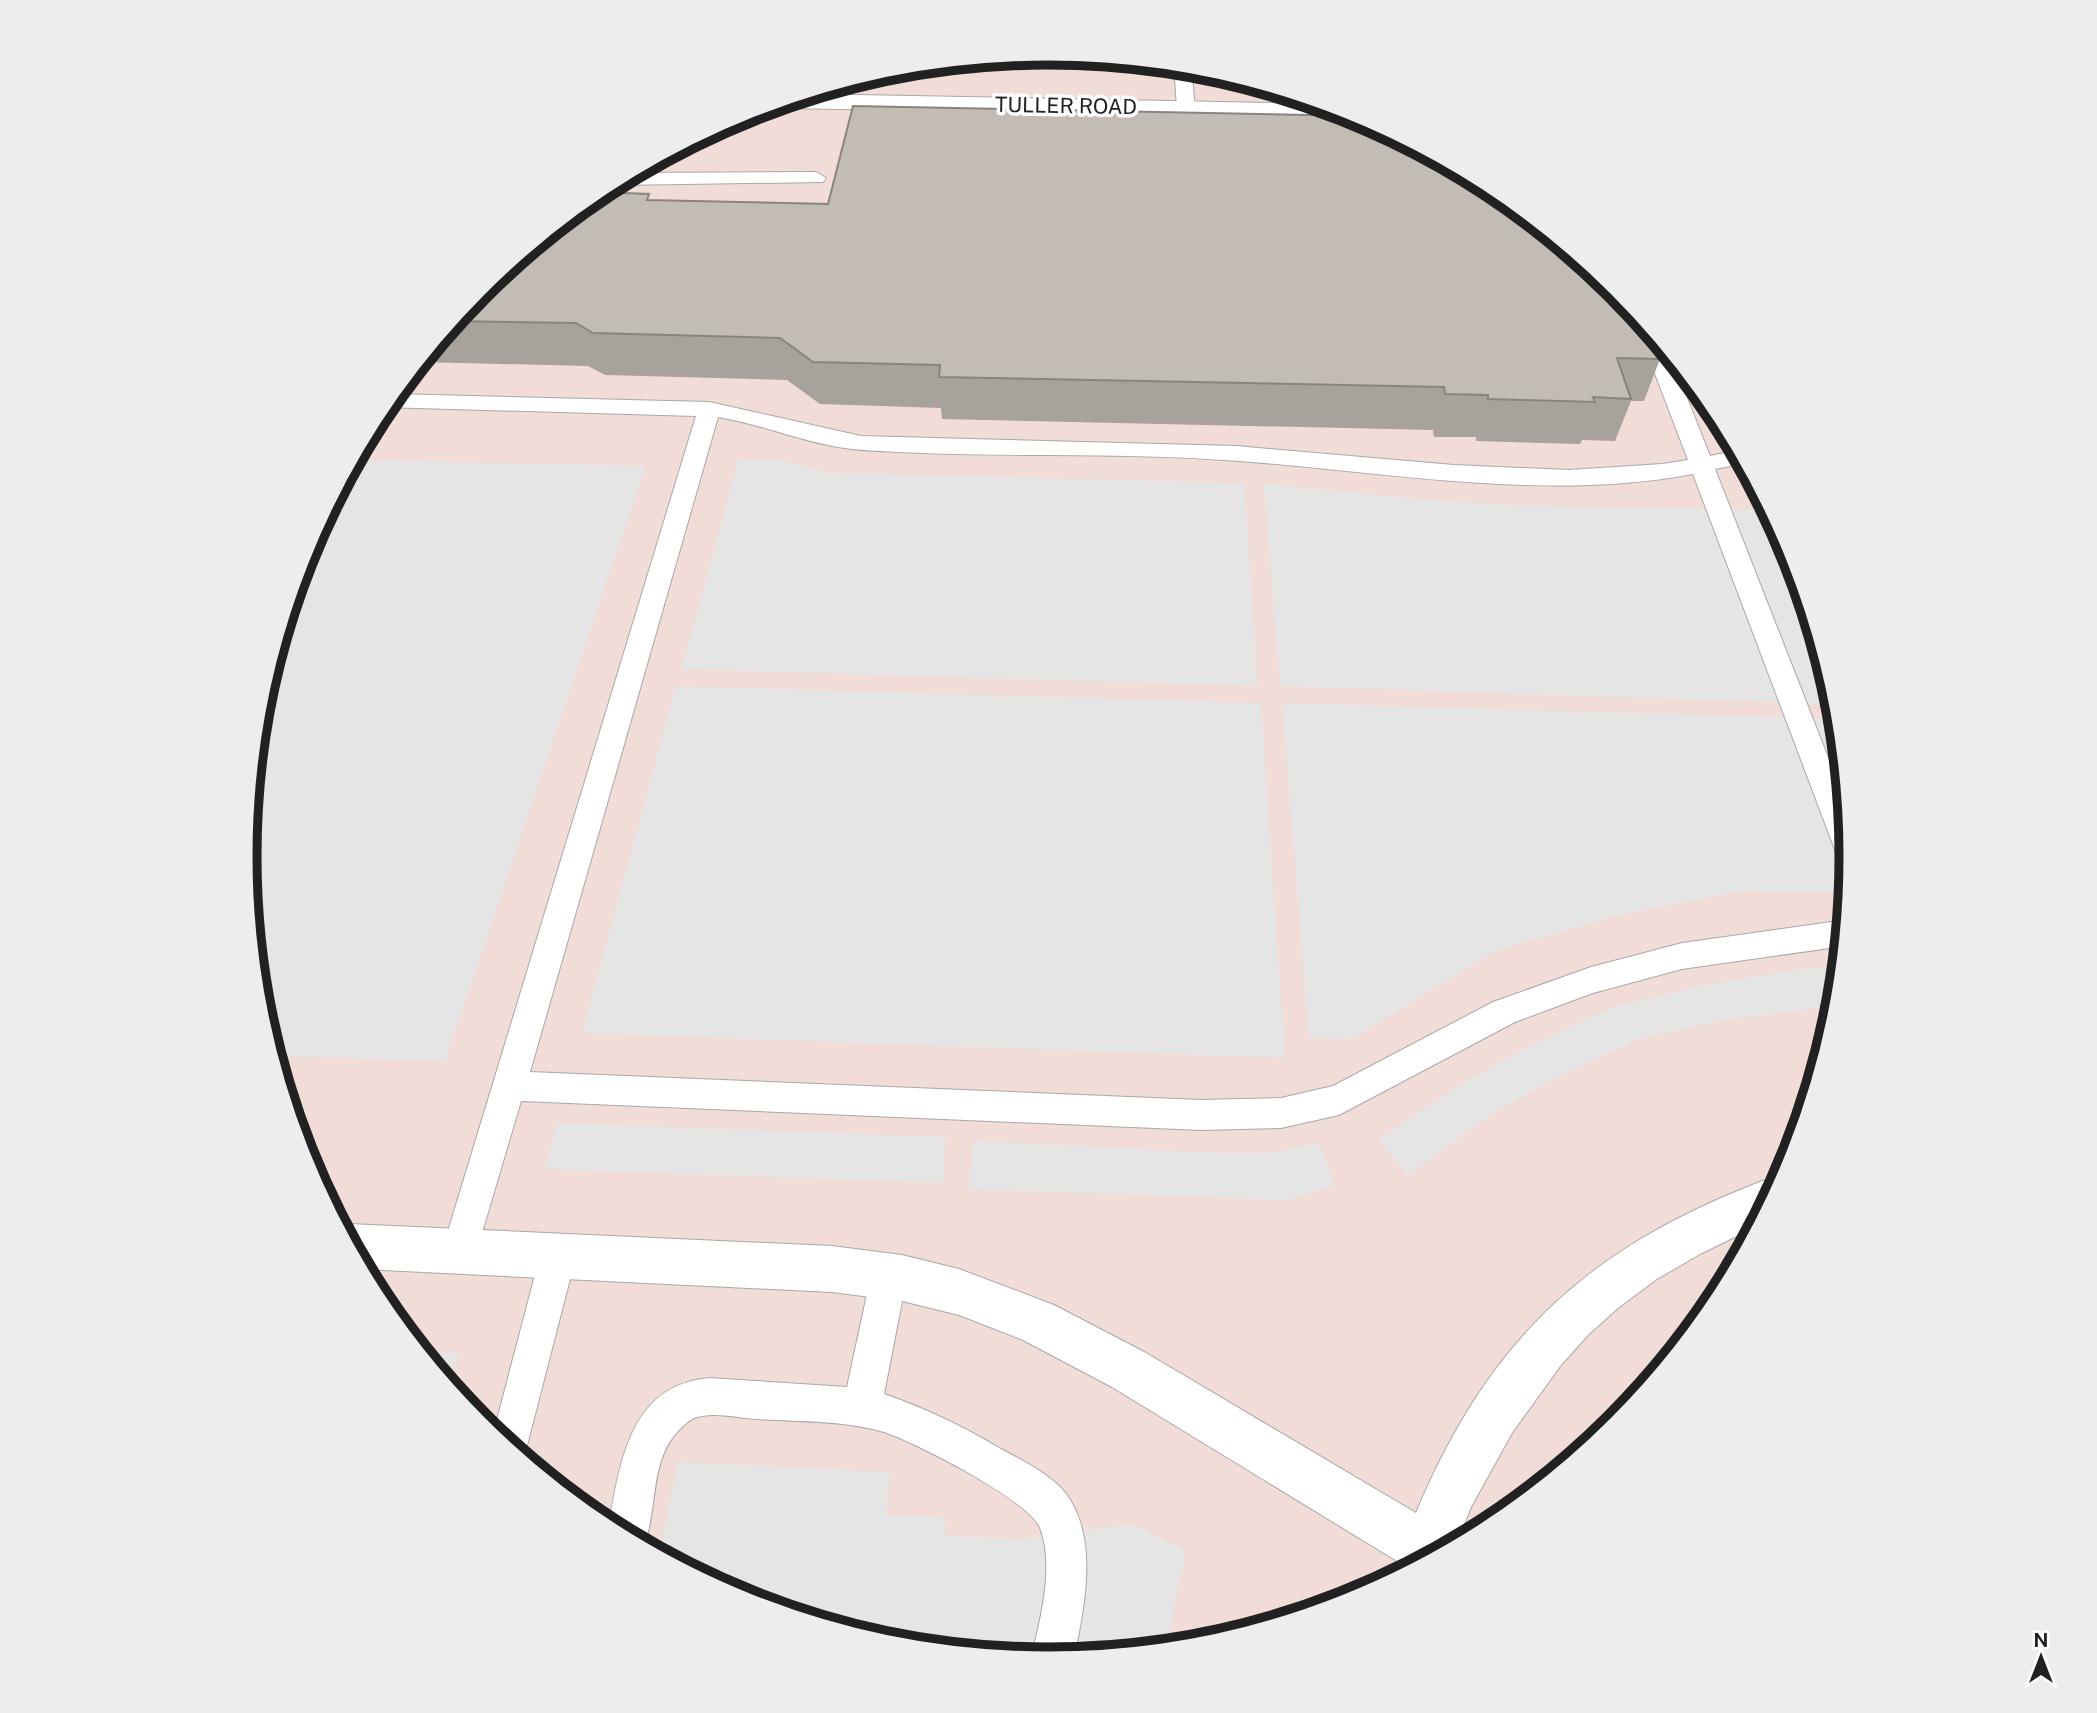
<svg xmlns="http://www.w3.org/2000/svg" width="2097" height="1713" font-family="'Public Sans',sans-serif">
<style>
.commercial{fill:#f1dcd8}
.parking{fill:#e5e5e5}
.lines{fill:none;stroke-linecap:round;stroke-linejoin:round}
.service-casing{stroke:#a8a8a8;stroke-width:2}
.minor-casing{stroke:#a8a8a8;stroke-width:2}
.service{fill:#fff;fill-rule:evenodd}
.minor{fill:#fff;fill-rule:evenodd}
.wall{fill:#a7a29b}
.building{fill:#c2bcb4;stroke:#88847e;stroke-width:2}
.labels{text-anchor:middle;stroke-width:7;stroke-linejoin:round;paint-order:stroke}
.far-street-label{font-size:21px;fill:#212121;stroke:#fff}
.rim{fill:none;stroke:#212121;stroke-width:9}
</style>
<rect width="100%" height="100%" fill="#f1efe8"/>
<!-- commercial -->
<path class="commercial" d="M248 857a801 801 0 1 1 1602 0a801 801 0 1 1-1602 0Z"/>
<!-- parking -->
<path class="parking" d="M1049,53l141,13 -237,-4z
M353,460l293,6 -201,595 -172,-5 -13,-43 -15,-157 15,-157 46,-151z
M738,460h44l47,13 415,10 14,203 -576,-17z
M1264,484l165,16 97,6 245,4 20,39 46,155 -557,-18z
M676,686l585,17 24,355 -703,-25z
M1282,703l557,16 13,138 -4,41 -7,-5 -100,-2 -121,24 -125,36 -143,88 -43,-1z
M1842,966l-4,40 -119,15 -83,19 -82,39 -65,37 -82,60 -29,-37 85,-56 63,-35 87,-41 87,-21 101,-17z
M557,1123l389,14 -3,46 -398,-14z
M973,1141l249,12h52l45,-11 16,43 -48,15 -318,-11z
M419,1351l41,2 -10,35z
M678,1462l212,10 -5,43 61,3 -1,18 77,3 109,-15 55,27 -21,98 -116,11 -158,-15 -151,-46 -81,-43z"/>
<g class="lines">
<!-- service casing -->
<g class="service-casing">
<path id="service" d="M1174,65l17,2 4,41 -3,4 -6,1 -9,-5z
M816,172l10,6 -3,4 -204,3 -7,-2 17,-10z
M1639,319h3l26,31 42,106 29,-6 7,13 -31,6 132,337 5,61 -11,-4 -4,-8 -144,-381c-149,28 -304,-2 -454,-13 -125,-10 -251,-2 -376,-11 -50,-3 -96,-25 -145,-33l-188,655 671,28 80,-2 52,-12 160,-84 98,-35 91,-24 163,-23 -1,26 -162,23 -89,24 -78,29 -176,93 -58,13 -80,2 -680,-29 -48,162 -13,5 -13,-5 -5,-12 254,-835 -313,-9 10,-13 316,8 152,34 375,10 218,19 115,5 93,-6 26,-4 -52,-136z
M558,1239l13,5 5,12 -53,205 -30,-26 47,-179 5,-12z
M889,1258l13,5 5,13 -23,118c41,14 80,33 117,55 22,12 51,26 66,46 32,46 17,112 7,163l-43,1c9,-39 24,-92 9,-131 -10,-27 -127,-87 -156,-96 -41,-12 -85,-10 -127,-13 -19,-1 -45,-8 -63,-1 -5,2 -9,7 -13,10 -33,31 -22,81 -38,119l-35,-18c12,-65 21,-145 102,-151l137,9 24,-111 5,-13z"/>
</g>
<!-- minor casing -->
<g class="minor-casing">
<path id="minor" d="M804,94l519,10 34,10 -9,4 -564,-10 -10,-4z
M1773,1177l10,3 -24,45 -59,29 -43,25 -39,29 -30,27 -27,30 -49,68 -41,74 -16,39 -55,30 -3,-15 -285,-174 -89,-47 -64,-25 -57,-14 -70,-9 -470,-23 -22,-42 9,-3 483,22 70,9 57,14 95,36 92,48 270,160c75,-179 177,-269 357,-336z"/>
</g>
<!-- service -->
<use href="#service" class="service"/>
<!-- minor -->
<use href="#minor" class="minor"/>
</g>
<!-- wall -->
<path class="wall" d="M651,200l905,47 104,112 -16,42h-13l-16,40 -33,-1 -2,4 -104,-3v-4h-42l-1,-7 -491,-11 -1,-11 -121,-4 -33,-24 -182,-5 -17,-9 -169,-4 61,-74z"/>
<!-- building -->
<path class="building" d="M853,106l508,10 135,72 56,47 4,12 12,1 49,40 31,38 12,33 -43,-1 14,41 -38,-2 2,5 -107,-3v-4l-43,-1 -1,-7 -505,-10 1,-12 -127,-3 -33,-24 -187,-5 -17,-10 -123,-2 27,-33 116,-96 53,2 -2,6 181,4z"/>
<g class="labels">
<!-- far-street labels -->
<g class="far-street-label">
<text transform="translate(1066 106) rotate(1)" y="7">TULLER ROAD</text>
</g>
</g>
<!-- crop -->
<path d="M0 0H2097V1713H0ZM257 856a791 791 0 1 1 1582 0a791 791 0 1 1-1582 0Z" fill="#ededed" fill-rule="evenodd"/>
<path class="rim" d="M257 856a791 791 0 1 1 1582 0a791 791 0 1 1-1582 0Z"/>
<!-- north arrow -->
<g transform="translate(2041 1657)" stroke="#ffffff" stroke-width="5" paint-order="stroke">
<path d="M0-5L12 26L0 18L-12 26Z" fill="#212121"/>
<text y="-10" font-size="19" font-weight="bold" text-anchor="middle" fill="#212121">N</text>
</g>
</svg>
